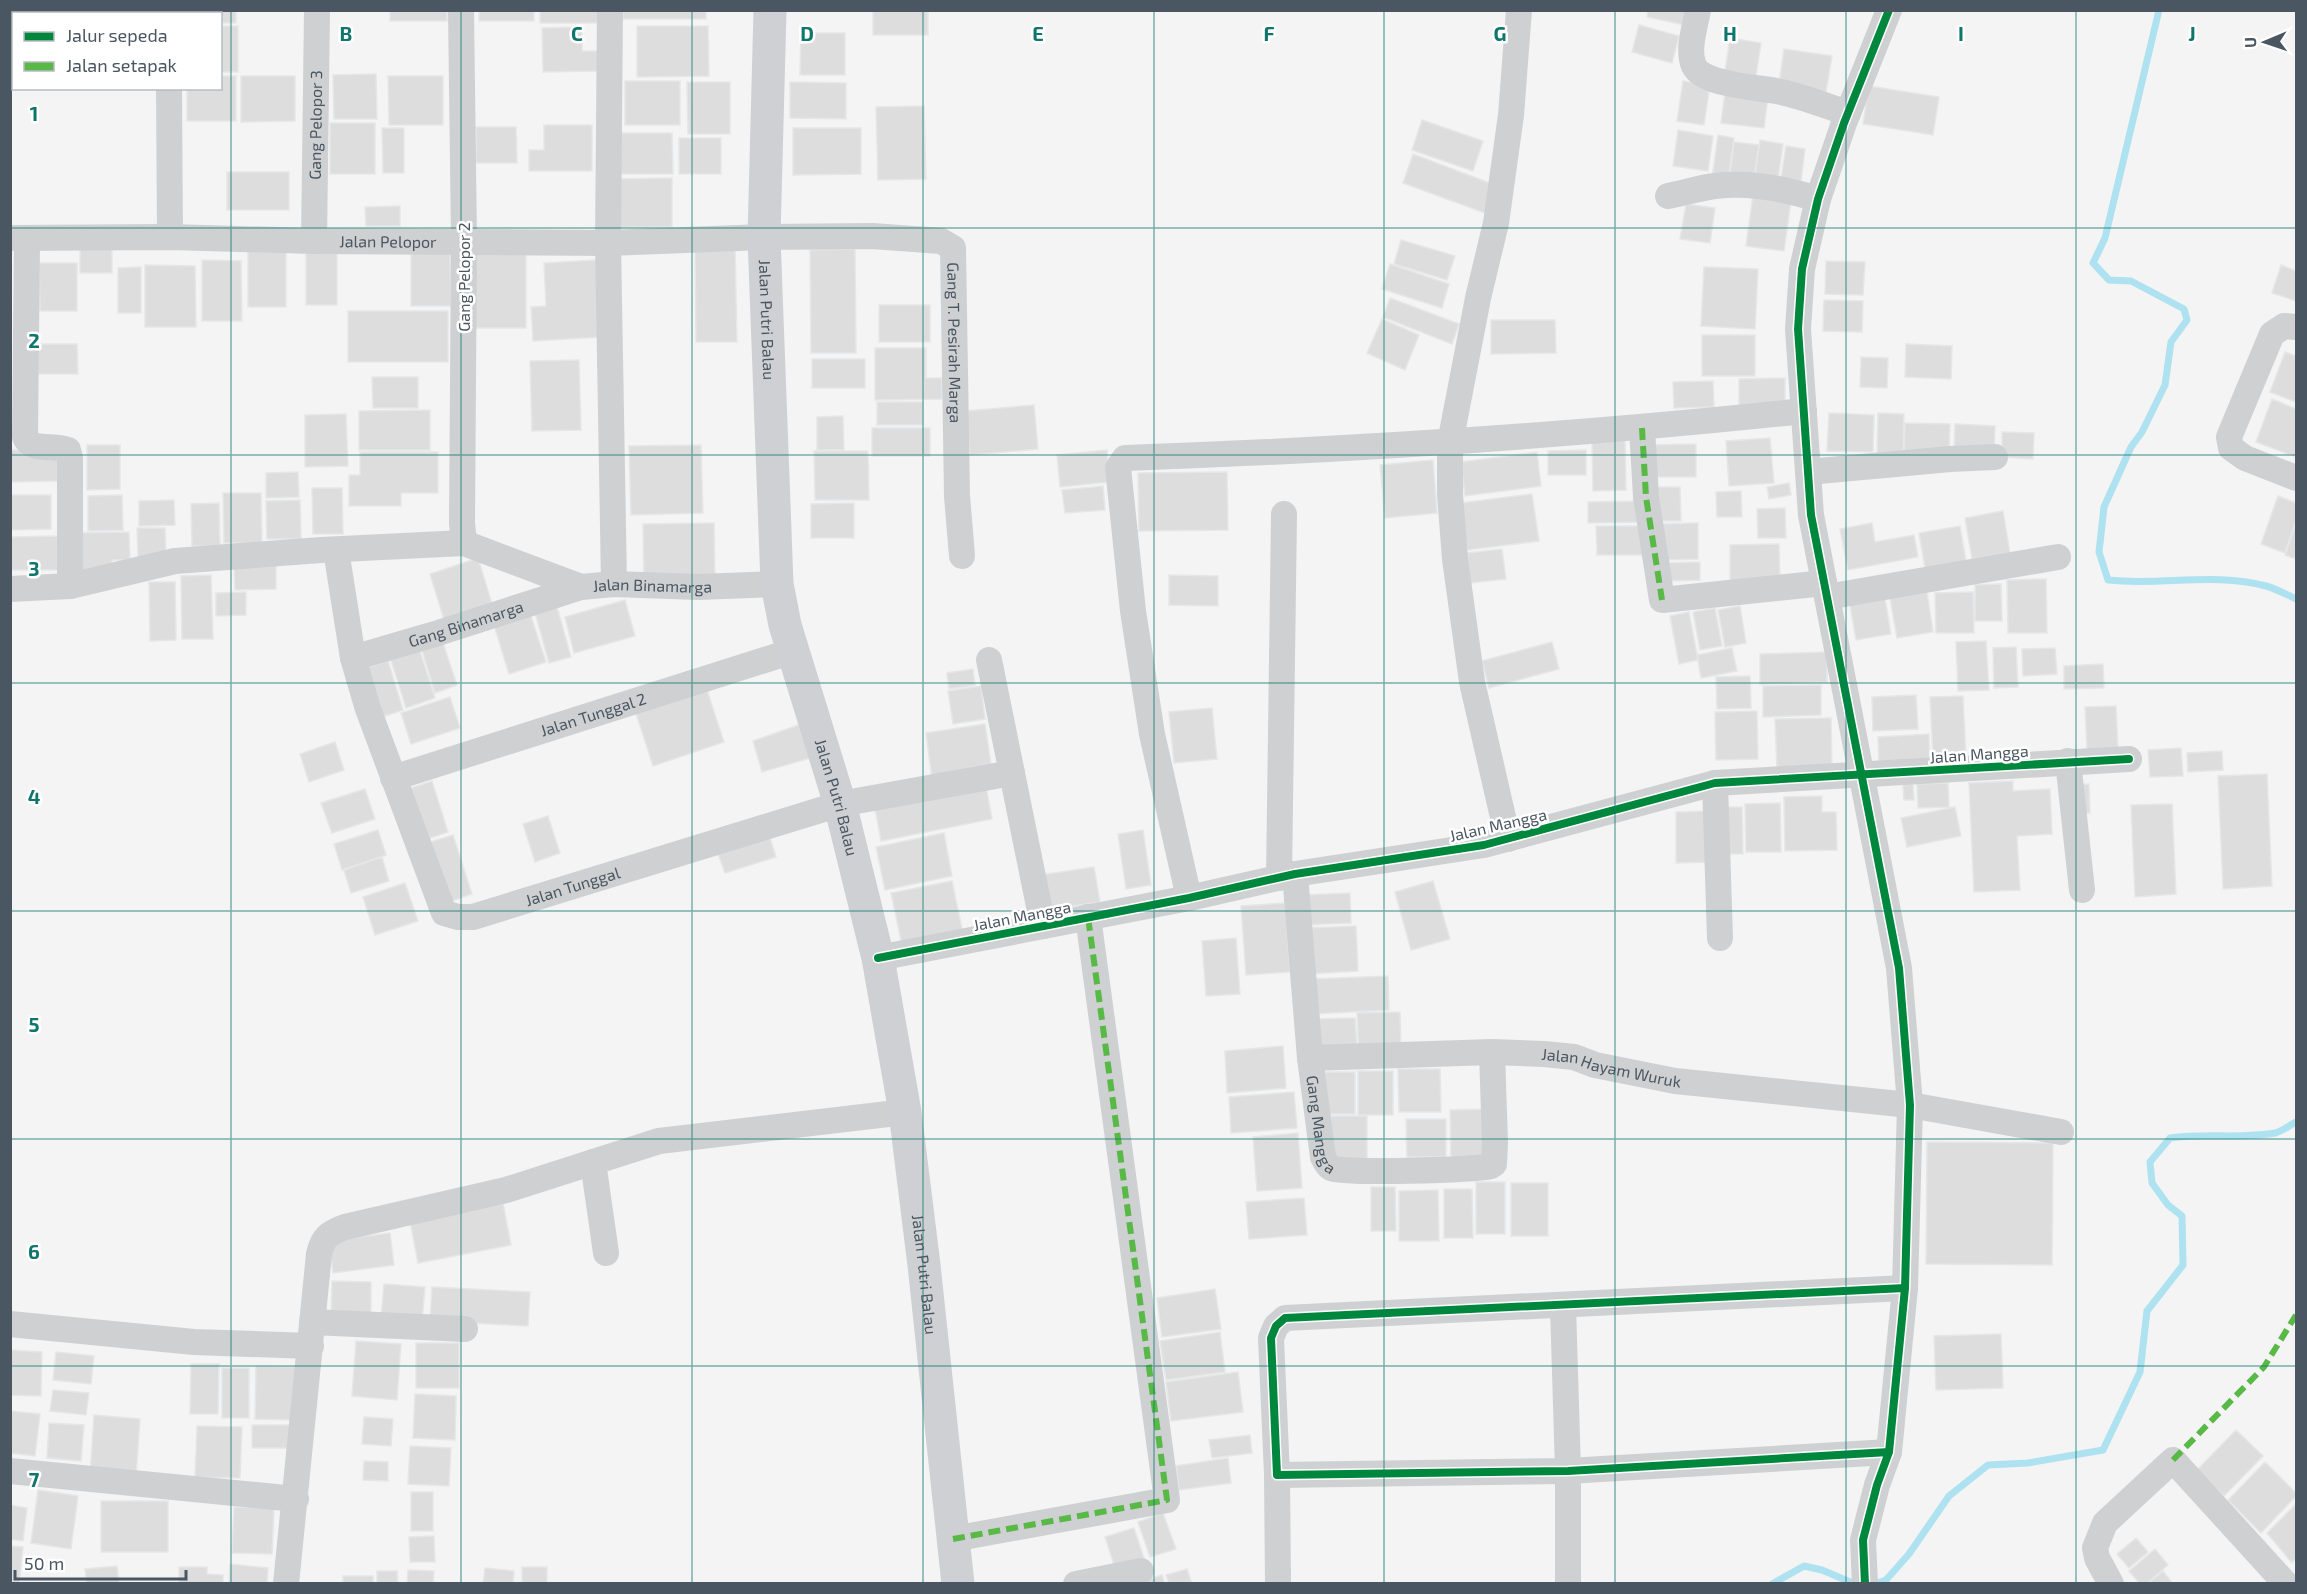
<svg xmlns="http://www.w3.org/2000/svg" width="2307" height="1594" font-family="'Exo 2',sans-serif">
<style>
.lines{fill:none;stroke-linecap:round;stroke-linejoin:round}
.stream{stroke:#aee2f0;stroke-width:7}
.building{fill:#ddddde;stroke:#e5e6e7;stroke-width:1.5}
.street{stroke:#ced0d2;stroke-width:26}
.secondary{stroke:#ced0d4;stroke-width:33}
.quiet{stroke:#58b947;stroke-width:6;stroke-dasharray:12 6;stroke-linecap:butt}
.cycleway-casing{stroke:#fff;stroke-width:11}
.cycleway{stroke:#00873e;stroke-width:8}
.grid{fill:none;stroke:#0f766e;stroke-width:1.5;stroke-opacity:0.55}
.labels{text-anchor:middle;stroke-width:5;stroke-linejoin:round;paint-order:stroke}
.street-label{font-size:16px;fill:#4a5661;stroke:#fff}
.grid-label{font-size:20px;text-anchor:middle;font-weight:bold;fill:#0f766e;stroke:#fff;stroke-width:5;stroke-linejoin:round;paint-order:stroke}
</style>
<rect width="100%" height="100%" fill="#f4f4f4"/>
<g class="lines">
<!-- stream -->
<path class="stream" d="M2159,10l-54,228 -12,25 16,17 22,1 53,28 3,11 -16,22 -6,43 -23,47 -11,15 -27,60 -5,45 9,28c52,6 107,-8 158,6 11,3 21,9 30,13
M1772,1584l32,-18 18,4 33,14
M1874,1584l12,-4 23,-26 40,-58 39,-31 40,-2 75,-13 37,-78 7,-61 36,-46 -1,-49 -14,-11 -16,-22 -2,-21 20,-24c34,-5 71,1 105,-5 8,-2 15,-8 21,-11"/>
</g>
<!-- building -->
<path class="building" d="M108,10h41v4h-41z
M186,10h50v13h-16v-9h-34z
M390,10h57v11h-57z
M479,10h55v11h-55z
M540,10h59v13h-59z
M623,10h83v9h-83z
M873,10h55v25h-55z
M1648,10h40l-3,15 -38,-8z
M1639,25l40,11 -7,27 -40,-11z
M220,26h18v46h-18z
M637,26h71l1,50 -72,1z
M582,27v24h16v20l-55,1 -1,-44z
M801,33h44v42h-45z
M1730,38l31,5 -6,39 -31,-5z
M1784,49l48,7 -6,36 -47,-8z
M376,74l1,45h-43l-1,-44z
M220,76h16v45h-49v-33h33z
M241,76h54v45l-54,1z
M388,76h55v49h-54z
M625,81h55v44h-55z
M1683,81l27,4 -6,40 -27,-4z
M687,82h43v52h-42z
M790,82l56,1v36l-56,-1z
M1869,86l70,11 -6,38 -70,-11z
M1725,92l43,5 -4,31 -43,-5z
M924,106l2,73 -48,1 -2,-73z
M1422,120l61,21 -10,30 -61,-21z
M330,123h45v51h-45z
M544,125h48v46h-63v-21h15z
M476,127h40l1,36h-41z
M382,128h22v45h-21z
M793,128h68v46l-68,1z
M1678,130l35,6 -5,35 -35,-5z
M619,133h53l1,41h-54z
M1718,135l16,3 -6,42 -16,-2z
M679,138h42v36h-42z
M1760,140l23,4 -5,35 -23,-4z
M1734,142l25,3 -5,33 -24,-3z
M1786,146l19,3 -4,32 -20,-3z
M1413,154l82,31 -10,28 -82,-30z
M227,172h62v38h-62z
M672,178v49h-56v-48z
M1753,195l38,6 -7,50 -38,-5z
M1686,204l29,4 -5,35 -30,-4z
M400,206v20h-34l-1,-19z
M1401,240l54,16 -8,24 -53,-16z
M80,246h32v27h-32z
M735,247l2,95h-41l-1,-94z
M855,249l1,104h-45l-1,-103z
M248,250l38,1v56h-38z
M411,250h39l1,56h-40z
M306,253h31v52h-31z
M526,253v75h-60l-1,-74z
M202,260l39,1 1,60h-40z
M596,260l5,77 -68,4 -2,-34 15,-1 -2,-43z
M1826,261l39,1 -2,33 -38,-1z
M39,263h38v48h-37z
M1390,264l59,20 -7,24 -60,-19z
M145,265l50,1 1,61h-51z
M2281,265l15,6v30l-24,-8z
M141,267v46h-23v-45z
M1704,267l54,2 -3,60 -54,-3z
M1390,298l69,26 -7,20 -69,-27z
M1824,300l39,1 -1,31 -39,-1z
M879,305h51v37h-51z
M348,311h100v51h-100z
M1382,319l37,16 -14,35 -38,-17z
M1491,320h64l1,33 -65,1z
M1702,335h53v41h-53z
M37,344h40l1,30h-40z
M1906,344l46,2 -1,33 -46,-2z
M875,348h51v30h16v21l-67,1z
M2285,352l11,4v46l-26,-10z
M1861,357l27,1 -1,30 -27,-1z
M812,359h53v29h-53z
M579,360l2,70 -49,1 -2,-70z
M372,377h46v31h-45z
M1785,378v30h-46v-29z
M1713,381l1,26 -40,1 -1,-26z
M2272,399l24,10v48l-40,-15z
M877,402h46v23h-46z
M1034,405l4,44 -68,6 -4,-44z
M430,410v40h-71v-39z
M1829,413l45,2 -1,37 -46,-1z
M1878,413l26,1 -1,43 -26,-1z
M346,414l2,52 -43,1v-52z
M843,416l1,34h-27v-33z
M1905,423l45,1 -1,29 -45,-1z
M1955,424l40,2 -1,30 -40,-1z
M872,428h58v28h-58z
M2002,432l32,1 -1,26 -31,-2z
M1770,438l4,45 -45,3 -3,-45z
M1625,440l1,50 -33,1 -1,-50z
M1696,444v33h-45l-1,-32z
M87,445h33v44l-33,1z
M701,445l2,68 -72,2 -2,-69z
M60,449v32l-49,1v-32z
M1107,450l2,32 -49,5 -3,-32z
M1586,450v25h-38v-24z
M814,451h54l1,49h-54z
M360,452h78v41h-37v13h-52v-31h11z
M1537,452l4,34 -76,10 -4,-34z
M1433,460l4,53 -52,5 -5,-53z
M298,472l1,25 -33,1v-25z
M1227,472l1,58 -89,1 -1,-58z
M1789,483l2,12 -22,4 -2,-12z
M1103,486l2,24 -40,3 -3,-23z
M1655,487h25l1,34h-26z
M312,488h30l1,46h-30z
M1741,491l1,26h-25l-1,-25z
M223,493h38l1,50h-38z
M1532,494l7,47 -72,9 -6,-47z
M10,495h41v34l-41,1z
M122,495l1,35 -35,1v-35z
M2278,496l18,7v17l-11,33 -24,-9z
M174,500l1,25 -36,1v-25z
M300,500l1,39h-34l-1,-38z
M1643,501v21l-55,1v-21z
M219,503l1,43h-28l-1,-42z
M854,503v35h-43v-34z
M1785,508l1,30h-28l-1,-29z
M2003,511l7,42 -38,6 -7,-41z
M714,523l1,56 -71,2 -1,-57z
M1698,523v36l-35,1 -1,-36z
M1872,523l3,19 39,-7 4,22 -70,13 -8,-41z
M2296,523v36l-11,-4z
M1596,526h49v29h-48z
M1960,526l6,35 -41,7 -6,-35z
M137,528h28l1,29 -28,1z
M129,532l1,28h-18v10l-34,1v-38z
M58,536l1,34h-49v-33z
M1779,544l1,36 -50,1v-36z
M1502,549l4,30 -36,4 -3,-30z
M478,558l15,49 -48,16 -15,-49z
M276,562v27l-41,1 -1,-27z
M1700,562v18l-36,1 -1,-18z
M211,575l2,64h-31l-1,-63z
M1169,575l49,1v30l-49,-1z
M2046,579l1,54h-39l-1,-53z
M149,582h26l1,58 -26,1z
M2001,584l1,37h-27v-36z
M246,592v23l-30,1v-23z
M1927,592l6,40 -36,6 -7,-40z
M1973,592l1,41h-38l-1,-40z
M1885,599l6,35 -35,6 -6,-35z
M625,600l10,36 -61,17 -9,-36z
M556,603l15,54 -22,6 -15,-54z
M1740,606l6,37 -21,4 -7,-37z
M1715,608l7,38 -22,4 -7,-38z
M529,610l17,52 -37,12 -16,-52z
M1689,612l9,48 -19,4 -9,-48z
M1986,641l3,49 -31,1 -2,-49z
M1552,642l7,27 -70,19 -7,-27z
M443,643l14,42 -22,8 -13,-43z
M2016,647l2,40 -24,1 -1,-40z
M419,648l16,50 -29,10 -16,-51z
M1732,648l5,23 -36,7 -4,-23z
M2055,648l2,26 -34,2 -1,-27z
M1827,652v30l-67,2v-30z
M388,661l15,49 -27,9 -16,-49z
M2103,664l1,24 -40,1v-23z
M973,669l2,16 -26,4 -2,-16z
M1750,676l1,32 -34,1 -1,-32z
M1821,685v30l-58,2v-31z
M981,686l4,33 -32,5 -5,-33z
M706,687l18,55 -71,24 -18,-56z
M1916,695l2,34 -45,2 -1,-34z
M1963,696l3,61 -33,2 -3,-62z
M450,697l10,31 -49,16 -10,-31z
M2116,706l2,43 -31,2 -2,-44z
M1212,708l5,51 -43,4 -5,-51z
M1757,711l1,48 -42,1 -1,-48z
M1831,718l1,51 -55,1 -2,-51z
M807,722l10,34 -55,16 -9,-31z
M985,724l6,40 -23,4 1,6 -37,5 -6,-46z
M1929,734l1,33 -51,2 -1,-32z
M335,742l9,28 -35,12 -9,-28z
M2181,748l2,28 -33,1 -2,-27z
M2222,751l1,19 -35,2 -1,-19z
M2267,774l5,112 -49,3 -5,-113z
M432,781l16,51 -27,9 -16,-51z
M985,781l7,38 -111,22 -7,-38z
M2013,781v10l37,-2 2,45 -35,2 3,54 -46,2 -5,-109z
M1948,783l1,24 -31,1 -1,-24z
M1913,784l1,16h-10l-1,-15z
M2089,784l1,29h-14l-1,-28z
M365,789l10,30 -43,14 -11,-30z
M1822,796v16h14l1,38 -52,1 -1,-54z
M1780,803l1,49h-35l-1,-48z
M2172,804l4,90 -41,3 -4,-92z
M1719,807h23l1,47h-24z
M1955,807l6,29 -54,11 -6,-29z
M1709,811l1,51 -34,1v-51z
M548,816l12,37 -25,9 -12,-38z
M767,828l9,29 -51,16 -10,-28z
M378,830l8,25 -44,15 -8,-26z
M1143,830l8,55 -25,4 -8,-55z
M944,833l8,43 -67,14 -9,-43z
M453,835l19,59 -29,10 -19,-60z
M382,857l7,24 -38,12 -7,-23z
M1094,867l6,35 -54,8 -5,-35z
M952,881l11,52 -61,12 -11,-52z
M1433,881l17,58 -39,11 -16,-58z
M405,883l13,38 -43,14 -12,-38z
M1350,893l1,30 -47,2 -1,-30z
M1285,903l5,69 -44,3 -5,-69z
M1356,926l2,45 -51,3 -2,-46z
M1236,938l4,56 -34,2 -4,-55z
M1388,976l1,34 -77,4 -1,-35z
M1400,1012l1,39 -42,2 -2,-40z
M1355,1018l2,30 -43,2 -1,-31z
M1283,1046l3,42 -59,5 -2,-42z
M1398,1069h42l1,43h-42z
M1358,1071h35v44h-35z
M1325,1072h30v42h-30z
M1294,1092l3,36 -66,5 -2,-36z
M1486,1109v52h-35l-1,-51z
M1331,1116h36v48h-36z
M1406,1119h40v38h-39z
M1298,1133l4,55 -45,3 -4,-54z
M1927,1142l126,1 -1,122 -126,-1z
M1476,1182h29v52h-29z
M1511,1183h37v53h-37z
M1371,1187h24l1,44h-25z
M1444,1189h28l1,49h-29z
M1438,1190l1,51h-40v-50z
M1304,1198l3,37 -58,4 -3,-37z
M503,1203l8,42 -93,18 -8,-42z
M390,1233l4,32 -61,8 -4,-32z
M332,1281l39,1v35l-40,-1z
M384,1284l41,3 -3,34 -41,-4z
M432,1287l98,5 -2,34 -98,-5z
M1215,1289l6,40 -59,8 -5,-39z
M1220,1332l5,40 -59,8 -6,-39z
M2001,1334l2,54 -67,2 -2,-54z
M356,1341l45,3 -4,56 -45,-4z
M416,1343h43v45h-43z
M10,1350l32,2 -1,44 -31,-1z
M56,1352l38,4 -3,28 -38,-4z
M191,1364h28l-1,50h-28z
M256,1366l41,1 -1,53 -41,-1z
M222,1368h27v50h-27z
M1238,1372l5,40 -72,9 -5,-39z
M53,1390l36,3 -3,22 -36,-4z
M415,1394l41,2 -1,44 -42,-2z
M10,1411l30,3 -5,42 -25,-3z
M94,1415l46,4 -4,59 -46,-4z
M364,1417l29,2 -2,27 -29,-2z
M49,1423l35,2 -3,36 -34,-3z
M252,1425h39v23h-39z
M197,1426l45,1 -2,51 -45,-1z
M2236,1430l27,26 -39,40 -27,-26z
M1250,1435l2,18 -40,5 -3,-18z
M410,1446l41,2 -2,38 -41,-2z
M1228,1458l3,25 -52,7 -3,-24z
M364,1461l24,1v19l-25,-1z
M2265,1462l31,31v3l-35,37 -33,-33z
M38,1490l40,6 -7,53 -40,-6z
M411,1492h22v39h-22z
M101,1501h67v51h-67z
M2296,1504v54l-4,5 -25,-30z
M10,1505l17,3 -4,33 -13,-2z
M234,1507l40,1 -2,46 -40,-1z
M1163,1513l13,36 -26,8 -12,-35z
M1134,1528l12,36 -29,10 -12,-37z
M434,1536l1,26h-25l-1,-25z
M2136,1538l12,14 -19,16 -12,-14z
M10,1546l13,1 -4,37h-9z
M2155,1549l13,16 -22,19h-6l-11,-13z
M230,1564l38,4 -1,16h-38z
M117,1566l2,18h-32l-2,-15z
M179,1567h28v7l16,1v9h-44z
M522,1567h25v17h-25z
M485,1568l29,3 -1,13h-30z
M1187,1569l5,15h-23l-3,-9z
M408,1570l26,1 -1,13h-26z
M377,1571h20l1,12 -21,1z
M2163,1571l10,13h-25z
M1162,1575l3,9h-29z
M343,1576h30v8h-30z"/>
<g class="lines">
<!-- street -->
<g class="street">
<path d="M169,10v4"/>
<path d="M461,10l3,231 -2,282 2,20"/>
<path d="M610,10l-2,233 6,341"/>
<path d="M1698,10c-3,17 -11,40 -4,56 10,20 67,21 87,26 23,5 45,14 67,21"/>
<path d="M169,88l1,149"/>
<path d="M1668,196c16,-3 31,-8 47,-10 33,-4 71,3 103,13"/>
<path id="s1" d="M10,238l160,-1 144,4 294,2 156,-6 108,-1 69,5 12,7 4,248 5,60"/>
<path d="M27,239l-2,198c6,15 29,7 43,13l2,8v128"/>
<path id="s2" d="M314,241l3,-231"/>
<path d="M2296,327l-12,-1 -12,8 -43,103 2,11 14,10 51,20"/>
<path d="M1642,428l4,69 16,103 162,-17"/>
<path d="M1808,472l142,-13 45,-2"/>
<path id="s3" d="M336,550l17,108 15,51 76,204 14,4h15l367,-113 172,-31"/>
<path id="s4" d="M10,589l60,-3 105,-25 146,-11 143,-7 117,44 33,-3 84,3 79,-3"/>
<path d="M1827,597l231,-40"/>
<path id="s5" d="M353,658l82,-24 146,-47"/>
<path d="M989,660l54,266"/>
<path d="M2068,761l14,129"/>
<path id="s6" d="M393,778l400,-127"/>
<path d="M1715,783l5,155"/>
<path d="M1508,839l-36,-157 -17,-123 -5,-65v-51l28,-145 18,-75 15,-108 8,-105"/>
<path id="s7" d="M1295,874l15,184 13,99c2,4 4,9 8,11 12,6 142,2 160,-2l3,-2 1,-21 -3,-91"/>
<path d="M1279,878l5,-364"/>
<path d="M1189,898l-37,-164 -19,-123 -14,-134 -1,-9 7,-10c227,-8 453,-23 679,-47"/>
<path d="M878,958l311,-60 106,-24 189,-29 231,-62 414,-24"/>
<path id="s8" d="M1310,1058l182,-6 52,2 30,3 21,8 80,16 235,24 151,27"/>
<path d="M593,1162l13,91"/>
<path d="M1563,1306l5,165v113"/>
<path d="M312,1322l153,7"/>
<path d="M10,1324l184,18 117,4"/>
<path d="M1889,1452l-321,19 -291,4 -6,-137 5,-12 9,-8 620,-30"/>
<path d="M10,1471l286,28"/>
<path d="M1277,1475l1,109"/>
<path d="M953,1539l214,-39 -79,-583"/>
<path d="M286,1584l33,-330c4,-17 10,-21 26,-27l161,-37 153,-49 246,-29"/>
<path d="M1076,1584l65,-13"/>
<path d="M1865,1584l-2,-44 14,-55 12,-33 16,-164 5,-183 -11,-137 -88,-453 -13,-186 4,-60 16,-70 26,-76 45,-113"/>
<path d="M2111,1584l-14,-26 -2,-10 10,-25 68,-63 113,124"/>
</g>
<!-- secondary -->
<path class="secondary" id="s9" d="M770,10l-6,227 13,347 8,41 55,179 38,154 27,154 19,153 34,319"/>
<!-- quiet -->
<path class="quiet" d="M1642,428l4,69 16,103
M2173,1460l91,-93 32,-52
M953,1539l214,-39 -79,-583"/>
<!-- cycleway casing -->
<g class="cycleway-casing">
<path id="cycleway" d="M878,958l311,-60 106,-24 189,-29 231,-62 414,-24
M1889,1452l-321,19 -291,4 -6,-137 5,-12 9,-8 620,-30
M1865,1584l-2,-44 14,-55 12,-33 16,-164 5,-183 -11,-137 -88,-453 -13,-186 4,-60 16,-70 26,-76 45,-113"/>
</g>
<!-- cycleway -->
<use href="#cycleway" class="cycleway"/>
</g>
<!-- grid -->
<path class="grid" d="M231,10v1574M461,10v1574M692,10v1574M923,10v1574M1154,10v1574M1384,10v1574M1615,10v1574M1846,10v1574M2076,10v1574M10,228h2286M10,455h2286M10,683h2286M10,911h2286M10,1139h2286M10,1366h2286"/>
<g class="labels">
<!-- street labels -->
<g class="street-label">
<text dy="6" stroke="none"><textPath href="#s2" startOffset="116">Gang Pelopor 3</textPath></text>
<text dy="6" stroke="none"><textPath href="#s1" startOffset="378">Jalan Pelopor</textPath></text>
<text transform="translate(464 277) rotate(-90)" y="6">Gang Pelopor 2</text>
<text dy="6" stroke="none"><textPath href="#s9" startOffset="310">Jalan Putri Balau</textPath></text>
<text dy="6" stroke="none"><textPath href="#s1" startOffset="1040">Gang T. Pesirah Marga</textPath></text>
<text dy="6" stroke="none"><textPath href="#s4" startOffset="654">Jalan Binamarga</textPath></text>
<text dy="6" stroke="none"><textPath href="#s5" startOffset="118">Gang Binamarga</textPath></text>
<text dy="6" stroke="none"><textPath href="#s6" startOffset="210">Jalan Tunggal 2</textPath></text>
<text transform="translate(1979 754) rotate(-4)" y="6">Jalan Mangga</text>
<text dy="6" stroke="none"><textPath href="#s9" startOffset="796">Jalan Putri Balau</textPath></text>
<text transform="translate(1498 825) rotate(-13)" y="6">Jalan Mangga</text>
<text dy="6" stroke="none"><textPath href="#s3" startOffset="514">Jalan Tunggal</textPath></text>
<text transform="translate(1022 916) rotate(-11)" y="6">Jalan Mangga</text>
<text dy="6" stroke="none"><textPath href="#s8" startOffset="303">Jalan Hayam Wuruk</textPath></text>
<text dy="6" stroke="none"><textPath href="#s7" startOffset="252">Gang Mangga</textPath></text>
<text dy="6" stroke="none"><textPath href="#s9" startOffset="1282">Jalan Putri Balau</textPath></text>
</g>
</g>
<g class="grid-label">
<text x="346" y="41">B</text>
<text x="577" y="41">C</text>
<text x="807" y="41">D</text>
<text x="1038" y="41">E</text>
<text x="1269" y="41">F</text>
<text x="1500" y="41">G</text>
<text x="1730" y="41">H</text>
<text x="1961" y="41">I</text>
<text x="2192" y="41">J</text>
<text x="34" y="121">1</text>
<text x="34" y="348">2</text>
<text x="34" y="576">3</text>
<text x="34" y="804">4</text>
<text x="34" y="1032">5</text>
<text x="34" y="1259">6</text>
<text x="34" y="1487">7</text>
</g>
<!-- border -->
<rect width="2307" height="1594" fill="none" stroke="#4a5661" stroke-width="24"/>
<!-- legend -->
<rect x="12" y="12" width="210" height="78" fill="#ffffff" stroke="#b7bbc0" stroke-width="1.5"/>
<rect x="24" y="32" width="30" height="9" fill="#00873e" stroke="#b7bbc0" stroke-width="1.5"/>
<text x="66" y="42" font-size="18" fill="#4a5661">Jalur sepeda</text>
<rect x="24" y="62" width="30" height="9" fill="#58b947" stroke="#b7bbc0" stroke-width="1.5"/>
<text x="66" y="72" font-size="18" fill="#4a5661">Jalan setapak</text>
<!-- north arrow -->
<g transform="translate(2265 42) rotate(268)" stroke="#ffffff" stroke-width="4.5" paint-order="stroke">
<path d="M0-4.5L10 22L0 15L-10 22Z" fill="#4a5661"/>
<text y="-9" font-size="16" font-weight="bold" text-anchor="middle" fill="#4a5661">U</text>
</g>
<!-- scale -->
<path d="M15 1570v9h171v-9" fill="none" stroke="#4a5661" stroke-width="3"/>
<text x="24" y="1570" font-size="18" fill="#4a5661" stroke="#ffffff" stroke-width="4.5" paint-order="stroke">50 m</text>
</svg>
